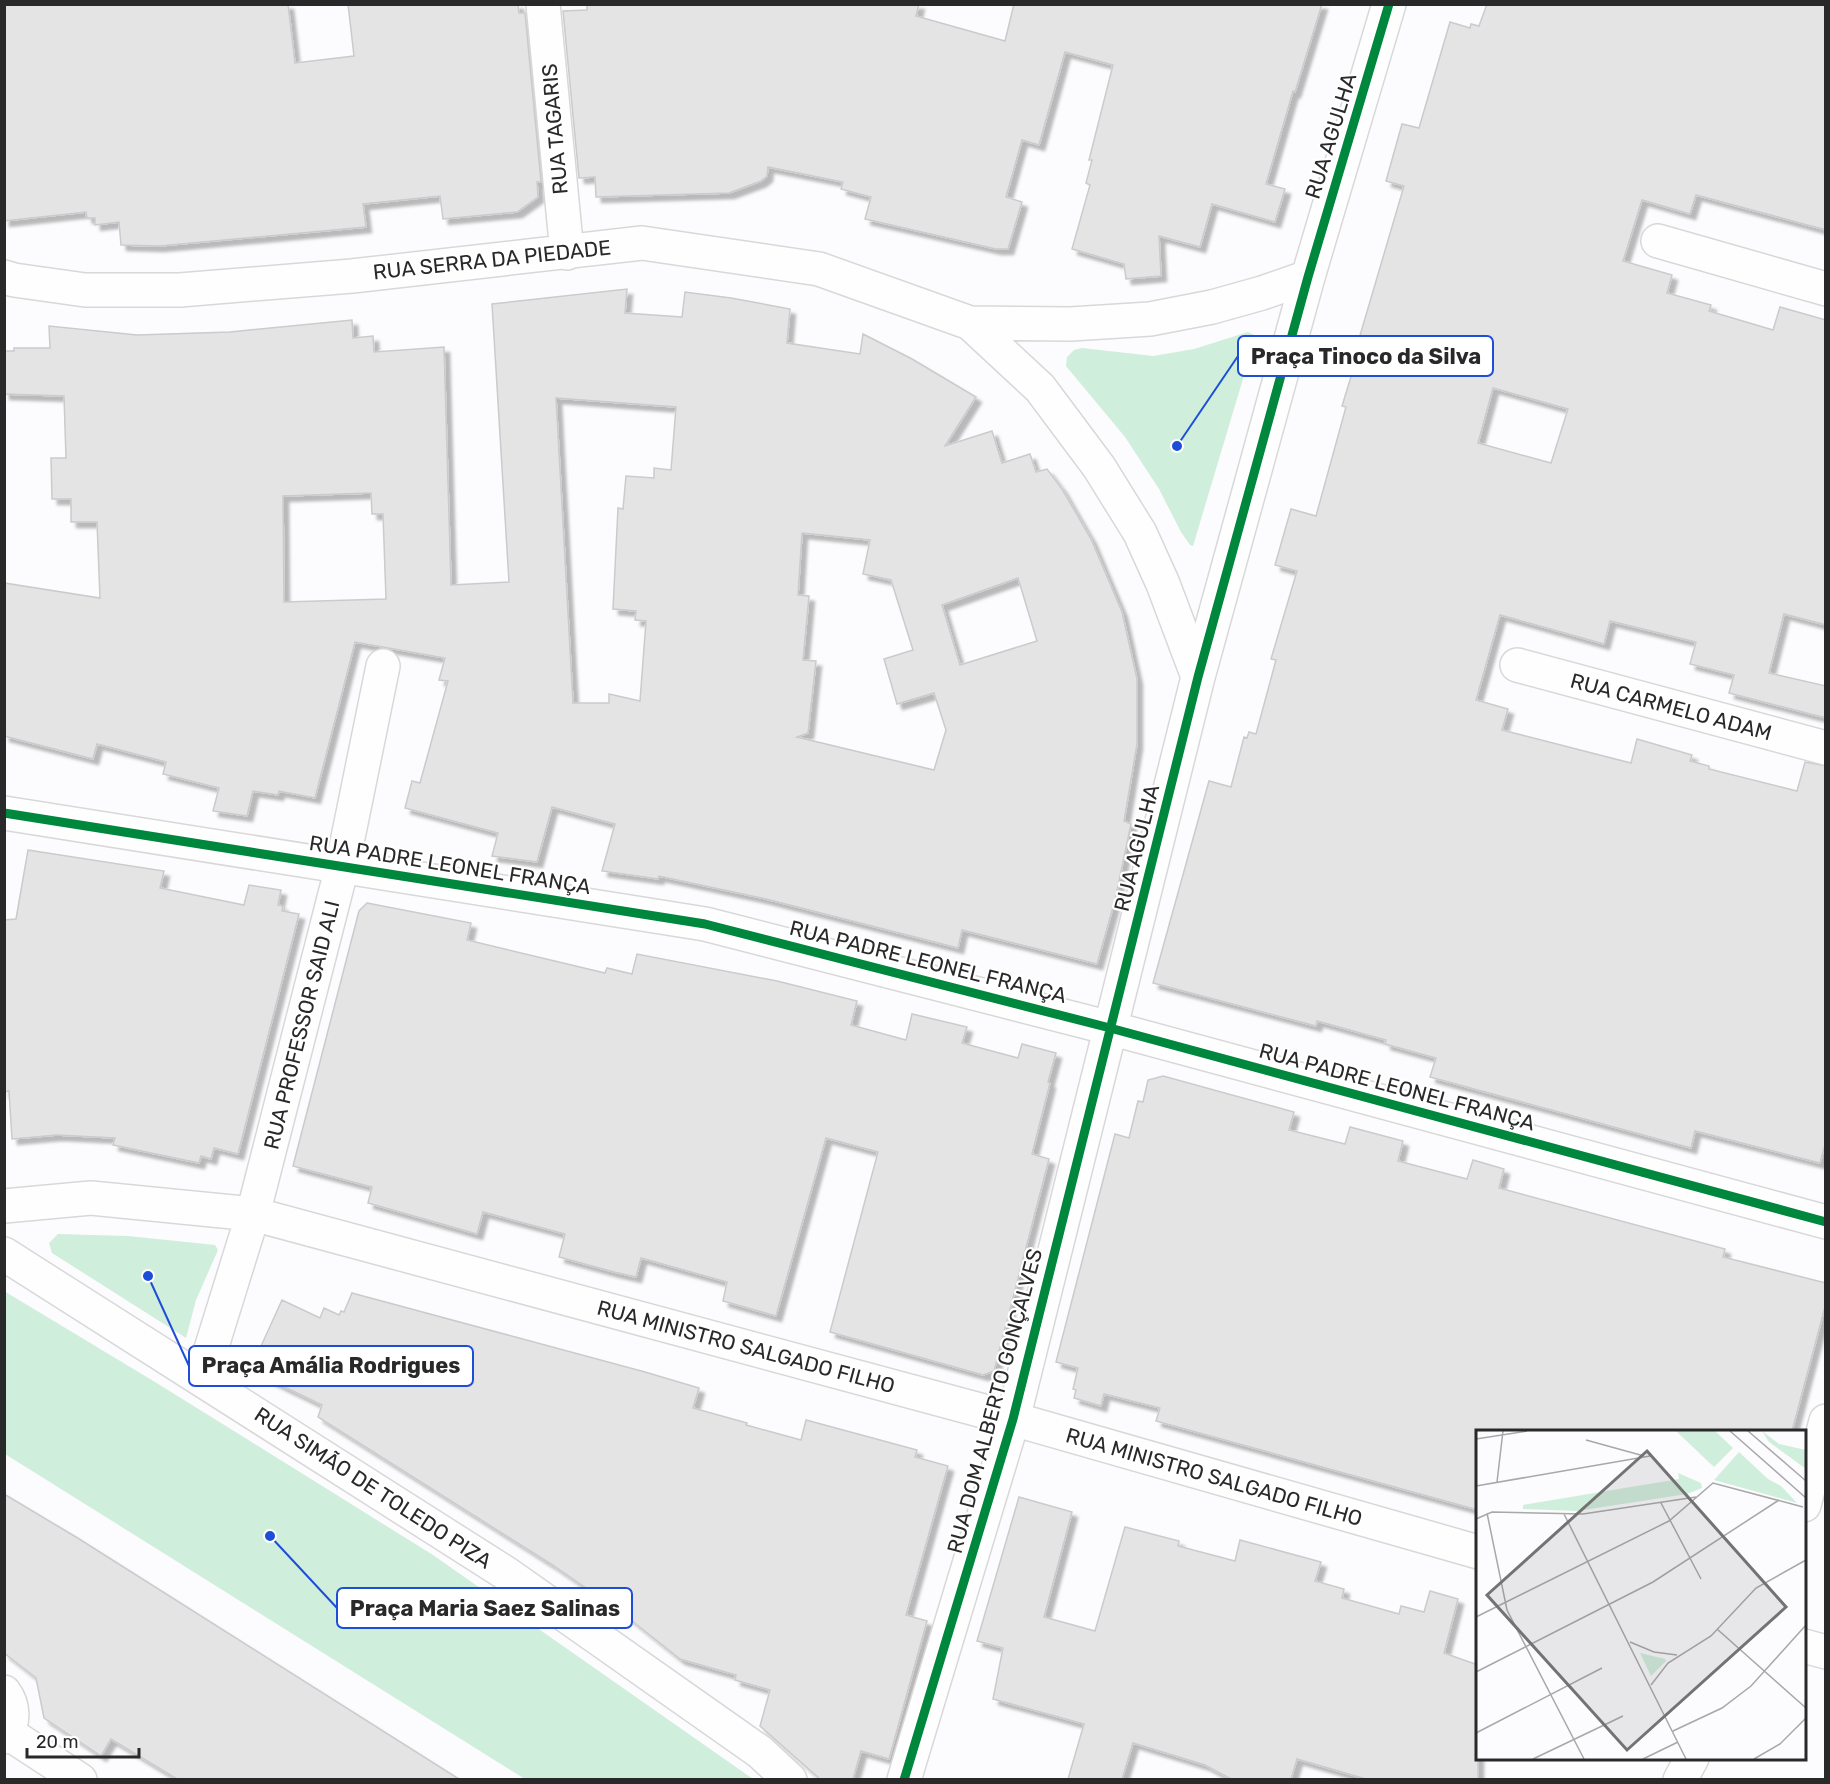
<svg xmlns="http://www.w3.org/2000/svg" width="1830" height="1784" font-family="Rubik,sans-serif">
<style>
.green{fill:#d0eedc}
.building{fill:#e5e4e4;stroke:#cccacc;stroke-width:1.5;fill-rule:evenodd;filter:url(#shadow)}
.lines{fill:none;stroke-linecap:round;stroke-linejoin:round}
.minor-casing{stroke:#d9d8d9;stroke-width:36}
.minor{stroke:#fffeff;stroke-width:33}
.cycleway-casing{stroke:#fff;stroke-width:13}
.cycleway{stroke:#00873e;stroke-width:9}
.labels{text-anchor:middle;stroke-width:4.5;stroke-linejoin:round;paint-order:stroke}
.street-label{font-size:21px;fill:#2a292a;stroke:#fff}
.inset-road{fill:none;stroke:#a8a7a9;stroke-width:1.5}
.view{fill:#747274;fill-opacity:0.15;stroke:#747274;stroke-width:3}
.inset-edge{fill:none;stroke:#2a292a;stroke-width:3}
.leader{fill:none;stroke:#1d4ed8;stroke-width:2}
.callout-dot{fill:#1d4ed8;stroke:#fff;stroke-width:2}
.callout{fill:#fff;stroke:#1d4ed8;stroke-width:2}
.callout-label{font-size:22px;text-anchor:middle;font-weight:bold;fill:#2a292a}
</style>
<defs>
<filter id="shadow"><feDropShadow dx="5.5" dy="5.5" stdDeviation="1.5" flood-color="#0004"/></filter>
</defs>
<rect width="100%" height="100%" fill="#fcfbfd"/>
<!-- green -->
<path class="green" d="M1248,332l6,3v7l-61,204 -3,-1 -9,-13 -22,-43 -34,-52 -59,-71 1,-9 7,-7 8,-2 71,8 41,-7z
M58,1234l70,2 87,9 3,5 -22,50 -10,38 -134,-85 -3,-10z
M4,1291l151,91 278,173 320,224h-228l-520,-325z"/>
<!-- building -->
<path class="building" d="M4,4h284l7,59 59,-7 -6,-52h170l1,9h6l16,169h-4l1,15 -21,15 -74,7 -3,-23 -77,8 3,23 -207,19 -38,-1 -2,-23 -24,3v-7h-8l-1,-6 -82,9z
M587,4h332l-3,12 89,25 9,-37h308l-27,88 -2,-1 -27,93 19,5 -10,33 -63,-18 -12,43 -41,-11 2,40 -35,3 -2,-15 -52,-15 18,-64 -4,-2 6,-23h-3l24,-95 -48,-13 -26,93 -17,-5 -16,57 16,5 -14,47h-12l-131,-30 6,-22 -30,-8 2,-7 -75,-15 -1,9 -6,5 -32,12 -133,4 -1,-20 -16,1 -16,-167 24,-1z
M1487,4h339v226l-130,-35 -6,19 -48,-14 -19,61 49,14 -5,18 44,12 -2,6 64,19 7,-23 46,13v305l-42,-11 -15,59 57,13v32l-97,-25 5,-18 -44,-11 6,-22 -86,-21 -6,23 -104,-29 -24,85 32,9 -6,21 129,33 6,-24 55,16 -2,6 19,5v3l88,22 8,-29 21,4v375l-6,22 -125,-32 -4,17 -261,-71 6,-19 -51,-14 1,-4 -69,-19 -1,5 -163,-43 56,-202 22,6 13,-50 3,1 2,-6 7,2 20,-74 -5,-1 26,-88 -22,-6 16,-56 25,7 30,-109 -4,-1 12,-39 -3,-1 53,-180 -18,-5 16,-57 17,4 31,-106 20,6 1,-4 8,2zM1493,388l75,21 -17,54 -73,-20z
M627,289l-2,24 57,4 3,-25 46,6 59,11 -3,34 73,11 3,-20 49,25 64,38 -31,49 47,-15 10,32 28,-9 6,18 11,-3 15,20 29,50 31,73 15,67v65l-13,77 7,3 -16,76 -18,64 -135,-34 -4,18 -192,-49 -107,-23 -1,3 -56,-8 13,-47 -63,-17 -15,55 -45,-6 6,-23 -93,-25 7,-27 8,2 28,-102 -9,-1 6,-22 -90,-16 -40,156 -36,-7 -1,4 -25,-4 -6,25 -34,-5 6,-23 -56,-14 3,-12 -69,-18 -4,15 -89,-23v-153l96,15 -3,-76h-26v-23h-19l-1,-41h15l-2,-62 -60,-2v-43h10v-3h36l-1,-22 88,9 93,-3 122,-12 1,18 20,-2 1,16 70,-5 7,238 58,-3 -17,-278zM556,398l120,9 -5,63 -17,-2v10l-28,-2 -3,33 -5,-1 -5,101 23,2 -1,9 11,1 -6,80 -31,-7v9h-36zM371,493l1,21h11l3,85 -102,3 -1,-106zM802,533l68,7 -7,34 28,6 22,70 -29,9 13,45 37,-11 12,37 -12,40 -137,-33 11,-4 8,-72 -13,-1 6,-64 -11,-1zM1018,578l19,63 -77,24 -18,-60z
M28,850l136,21 -4,17 84,17 5,-20 32,5 -3,15 5,1 -1,5 17,3 -61,240 -24,-6 -3,11 -10,-3 -2,7 -86,-18 2,-7 -58,-3 -45,4 -3,-48 -5,1v-172l12,-1z
M367,903l104,20 -4,17 138,33 2,-5 25,6 5,-20 140,27 80,20 -6,24 55,15 6,-26 55,13 -5,16 56,15 4,-14 34,9 -8,29 2,1 -18,71 17,5 -55,212 -11,4 -153,-43 48,-180 -52,-14 -50,178 -53,-15 4,-19 -86,-24 -5,19 -22,-5 -55,-15 6,-23 -82,-22 -6,22 -109,-31 4,-16 -79,-21 66,-255z
M1163,1076l131,36 -5,18 56,14 5,-17 53,14 -5,20 69,18 6,-19 31,9 -5,19 226,61 -2,8 103,26v20l-34,128h-314v79l-322,-89 4,-13 -56,-14 -3,12 -27,-8 2,-8 -3,-1 5,-21 -22,-6 59,-228 14,4 9,-37 5,1 5,-22z
M352,1293l293,79 54,16 -6,20 54,15 -1,2 55,15 5,-20 111,30 -2,7 33,9 -42,149 21,6 -38,138 -28,-8 -8,28h-33l-60,-53 10,-36 -35,-10 1,-5 -56,-16 -59,-47 -70,-48 -233,-147 4,-12 -52,-25 2,-5 -20,-9 30,-66 38,18 4,-10 15,7 2,-4 3,1z
M4,1494l72,43 383,242h-282l-66,-40 -10,17 -57,-38 -8,-40 -32,-25z
M1019,1497l53,15 -28,105 51,14 30,-104 54,14 -1,5 57,15 5,-21 81,22 -6,19 29,8 -2,9 57,16 2,-8 23,6 6,-21 28,8 -14,54 34,12v114h-112l-69,-20 -6,20h-60l-26,-14 -72,-22 -11,36h-54l16,-55 -91,-25 10,-51 -26,-7z"/>
<g class="lines">
<!-- minor casing -->
<g class="minor-casing">
<path id="minor" d="M543,4l24,249
M1658,241l168,48
M4,277l10,3 71,10h95l172,-14 290,-33 177,26 151,54 101,1 79,-5 62,-12 50,-14 46,-16
M970,323l70,65 59,79 41,66 23,51 35,93
M1517,665l309,83
M4,813l701,111 405,104 716,194
M4,1206l87,-8 162,16 760,205 465,133
M4,1254l503,320 253,178 30,28
M202,1378l51,-164 89,-347 41,-201
M1804,1505l22,-84
M1804,1646l22,6
M4,1692c10,13 11,31 0,45
M8,1733l72,47
M904,1780l109,-361 185,-742 110,-400 81,-273
M1680,1780l12,-22"/>
</g>
<!-- minor -->
<use href="#minor" class="minor"/>
<!-- cycleway casing -->
<g class="cycleway-casing">
<path id="cycleway" d="M4,813l701,111 405,104 716,194
M904,1780l109,-361 185,-742 110,-400 81,-273"/>
</g>
<!-- cycleway -->
<use href="#cycleway" class="cycleway"/>
</g>
<g class="labels">
<!-- street labels -->
<g class="street-label">
<text transform="translate(555 129) rotate(-95)" y="7">RUA TAGARIS</text>
<text transform="translate(1331 136) rotate(-73)" y="7">RUA AGULHA</text>
<text transform="translate(492 260) rotate(-6)" y="7">RUA SERRA DA PIEDADE</text>
<text transform="translate(1671 707) rotate(15)" y="7">RUA CARMELO ADAM</text>
<text transform="translate(1137 848) rotate(-76)" y="7">RUA AGULHA</text>
<text transform="translate(450 865) rotate(9)" y="7">RUA PADRE LEONEL FRANÇA</text>
<text transform="translate(928 962) rotate(14)" y="7">RUA PADRE LEONEL FRANÇA</text>
<text transform="translate(302 1025) rotate(-76)" y="7">RUA PROFESSOR SAID ALI</text>
<text transform="translate(1397 1087) rotate(15)" y="7">RUA PADRE LEONEL FRANÇA</text>
<text transform="translate(746 1347) rotate(15)" y="7">RUA MINISTRO SALGADO FILHO</text>
<text transform="translate(995 1401) rotate(-75)" y="7">RUA DOM ALBERTO GONÇALVES</text>
<text transform="translate(1214 1477) rotate(16)" y="7">RUA MINISTRO SALGADO FILHO</text>
<text transform="translate(373 1488) rotate(33)" y="7">RUA SIMÃO DE TOLEDO PIZA</text>
</g>
</g>
<!-- overview -->
<g transform="translate(1476 1430)">
<rect width="330" height="330" fill="#fcfbfd"/>
<path d="M200,1h39l18,17 -19,19zM286,1l17,13 27,6v19l-37,-27zM263,22l29,27 13,7 16,17 -83,-23zM202,43l23,10 1,5 -15,6 -110,17 -54,-2v-4l156,-26zM164,223l25,6 1,2 -15,15z" fill="#d0eedc"/>
<path class="inset-road" d="M254,1l76,67M272,1l58,50M0,9l51,-8M110,10l58,16M21,52l6,-51M0,56l174,-30M185,73l40,76M11,83l20,97 77,149M88,84l122,245M0,89l16,-7 91,2 113,-17M0,187l193,-96 44,-38 90,24M241,199l89,79M154,212l24,10 23,3M0,242l177,-90 126,-82M175,255l17,-22 43,-27 45,-48 50,-28M197,301l49,-23 29,-22 55,-61M0,303l126,-65M57,329l90,-43M167,329l35,-17M278,329l26,-15 26,-26"/>
<path class="view" d="M171,21l139,156 -159,143 -140,-155z"/>
<rect width="330" height="330" class="inset-edge"/>
</g>
<!-- callouts -->
<path class="leader" d="M1177 446L1238 356M148 1276L189 1366M270 1536L337 1608"/>
<g class="callout-dot">
<circle cx="1177" cy="446" r="6"/>
<circle cx="148" cy="1276" r="6"/>
<circle cx="270" cy="1536" r="6"/>
</g>
<g class="callout">
<rect x="1238" y="336" width="255" height="40" rx="6"/>
<rect x="189" y="1346" width="284" height="40" rx="6"/>
<rect x="337" y="1588" width="295" height="40" rx="6"/>
</g>
<g class="callout-label">
<text x="1366" y="364">Praça Tinoco da Silva</text>
<text x="331" y="1373">Praça Amália Rodrigues</text>
<text x="485" y="1616">Praça Maria Saez Salinas</text>
</g>
<!-- border -->
<rect width="1830" height="1784" fill="none" stroke="#2a292a" stroke-width="12"/>
<!-- scale -->
<path d="M27 1748v9h112v-9" fill="none" stroke="#2a292a" stroke-width="3"/>
<text x="36" y="1748" font-size="18" fill="#2a292a" stroke="#ffffff" stroke-width="4.5" paint-order="stroke">20 m</text>
</svg>
